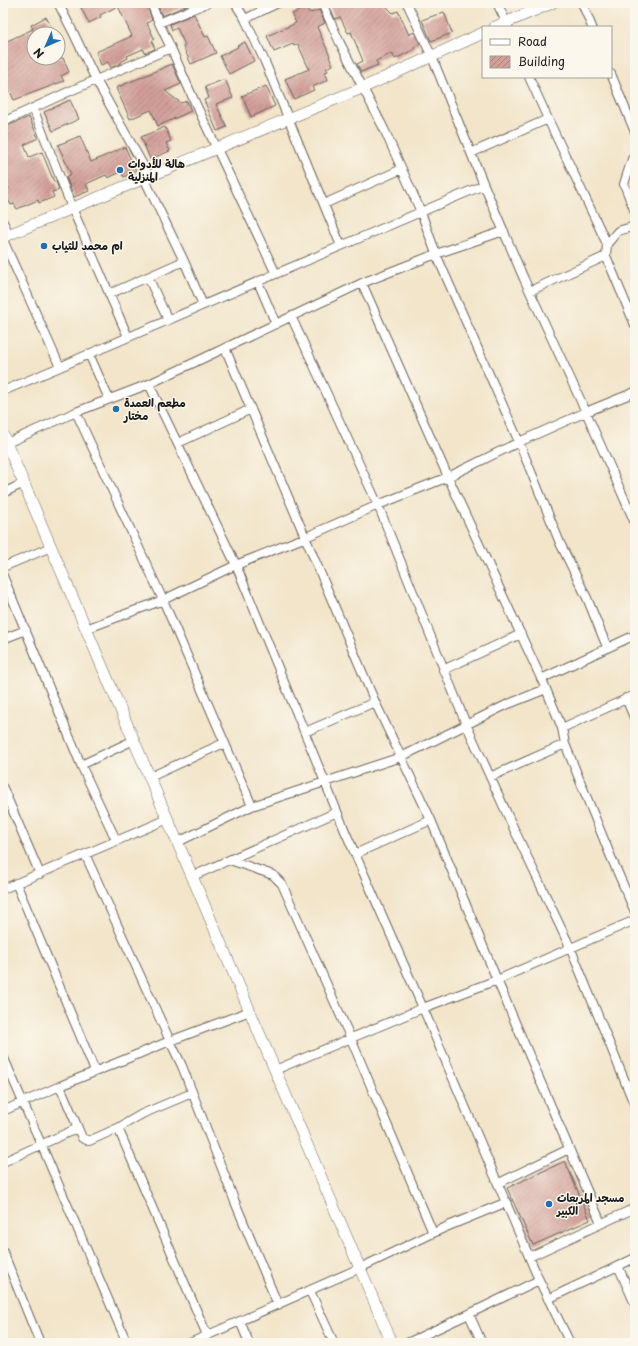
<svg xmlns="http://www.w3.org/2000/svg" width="638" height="1346" font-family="'Playpen Sans','Playpen Sans Arabic',sans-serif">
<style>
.building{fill:url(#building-hatch)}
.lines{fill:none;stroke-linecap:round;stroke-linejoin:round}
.minor-casing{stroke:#676259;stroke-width:10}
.tertiary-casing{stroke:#676259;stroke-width:12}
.minor{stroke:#fff;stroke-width:8}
.tertiary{stroke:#fff;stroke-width:11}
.poi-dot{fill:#1f6fb2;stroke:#fbf7ec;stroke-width:1.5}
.labels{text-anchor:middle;stroke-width:3;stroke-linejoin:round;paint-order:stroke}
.poi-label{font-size:11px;font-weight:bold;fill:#1c1c1c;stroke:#fbf7ec;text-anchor:start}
</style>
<defs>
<pattern id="building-hatch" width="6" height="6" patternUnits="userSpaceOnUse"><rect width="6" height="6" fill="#d29f98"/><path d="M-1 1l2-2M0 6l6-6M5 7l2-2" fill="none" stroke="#aa817b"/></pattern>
</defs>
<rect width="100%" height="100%" fill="#fbf7ec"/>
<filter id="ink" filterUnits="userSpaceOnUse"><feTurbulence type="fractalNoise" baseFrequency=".025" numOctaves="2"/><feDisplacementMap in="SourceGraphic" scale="8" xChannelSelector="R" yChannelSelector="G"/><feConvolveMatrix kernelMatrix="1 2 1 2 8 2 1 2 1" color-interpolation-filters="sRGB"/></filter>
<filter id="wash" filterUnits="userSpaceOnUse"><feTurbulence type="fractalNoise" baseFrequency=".012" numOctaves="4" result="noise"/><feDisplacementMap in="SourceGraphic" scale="16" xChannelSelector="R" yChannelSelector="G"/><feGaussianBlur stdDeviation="0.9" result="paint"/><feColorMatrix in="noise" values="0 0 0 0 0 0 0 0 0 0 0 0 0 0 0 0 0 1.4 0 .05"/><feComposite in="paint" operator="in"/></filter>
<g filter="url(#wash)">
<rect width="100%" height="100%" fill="#f2e5ca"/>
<g id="blocks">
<!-- building -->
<path class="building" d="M87,3h59l6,17 -5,3 7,15 -2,4 3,7 -10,4 -2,-4 -16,7 1,2 -7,4v1l-10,5 -3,-6 -7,3 -5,-13 36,-16 -14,-30 -18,9 1,2 -12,6 -8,-15 7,-3z
M157,3h32l1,1 -28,12z
M328,3h55l10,10 5,-2 11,24 5,-3 6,12 -6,3 1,2 -20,10 -3,-6 -16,8 2,4 -17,7 -4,-8 6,-3 -12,-29 -3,1 -8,-16 -5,2z
M304,8l7,5 8,-3 6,13 -8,4 13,29 -1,1 4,8 -7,3 2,3 -3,1 3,8 -16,7 2,3 -20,9 -9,-20 24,-10 -11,-25 -4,2 -1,-2 -19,8 -7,-16 29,-13 -4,-9z
M444,12l8,21 -21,8 -9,-21z
M194,14l11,23 3,-1 8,17 -25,11 -8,-18 2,-1 -8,-17 -5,2 -2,-6z
M46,17l7,13 -2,1 1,3h-16l-2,-3v27h29l6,14 -8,4 3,5 -50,19 -5,-11 -6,3v-49l30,-14 -2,-4z
M245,42l9,19 -25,13 -9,-18 18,-9 -1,-1z
M172,64l9,20 -16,7 16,12 6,-2 4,10 -33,15 -7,-16 -21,9 -14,-31z
M225,79l8,19 -17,6 11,23 -10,4 -13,-31 5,-2 -4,-11z
M266,86l9,20 -24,11 -9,-21z
M70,100l9,19 -26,12 -9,-19z
M29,117l9,21 -14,7 5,12 13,-5 12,30 2,-1 3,9 -7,2 2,5 -15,6 -1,-3 -21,9 -3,-5 -3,1 -7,-13 5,-3 -6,-13v-48z
M165,127l6,14 -5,2 4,8 -20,8 -9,-22z
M80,136l11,26 34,-15 11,24 -12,6 -3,-5 -13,6 -2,-3 -20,9 3,7 -15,6 -8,-20 5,-3 -13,-29z
M565,1161l25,59 -57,25 -26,-57z"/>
</g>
</g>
<g filter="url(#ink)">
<use href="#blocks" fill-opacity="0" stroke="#676259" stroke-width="1"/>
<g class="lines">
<!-- minor casing -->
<g class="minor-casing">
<path id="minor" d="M58,3l16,31 22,46 53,96
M151,3l8,20 48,-20
M235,3l10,16 20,43 76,184 143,-61
M322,3l18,40 44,86 37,83 15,42 83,188 41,101 27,55 20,49
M407,3l25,54 52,128 40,94 62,133 49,111
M497,3l11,23
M582,3l10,24
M245,19l33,-16
M159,23l12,25 22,50 83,176
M611,74l24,58
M529,77l19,42 59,125 -1,12 29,69
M33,108l39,100 56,129
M3,122l67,-31 101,-43
M471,153l77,-34
M635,157l-3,2 -8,25 11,28
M324,204l78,-35
M3,222l6,12
M3,240l57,127 29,-13 20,45
M607,244l11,-13 17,-5
M184,261l19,44
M148,277l20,43
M258,282l18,42
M362,283l86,194 98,212 16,39 3,16 46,113 24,55
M530,291l76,-35
M109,294l75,-33 -40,-83
M291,316l87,189 88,219 47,103 57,120 65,159
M225,348l150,354 56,118 66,160 104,243
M89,354l252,-108
M149,384l87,181 109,266 78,177 116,272 31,63
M3,391l57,-24
M76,412l87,188 89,206
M7,443l69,-31 73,-28 213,-101 74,-29 68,-23
M178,443l73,-34
M3,493l21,-10
M3,567l48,-20
M3,576l78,189 35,75
M86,629l77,-29 73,-35 70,-28 72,-32 70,-28 71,-35 67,-30 49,-20
M3,639l23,-9
M443,670l78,-36
M541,679l94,-44
M626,698l9,22
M562,728l73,-33
M305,732l70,-30
M81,765l53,-25
M150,777l74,-34
M490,777l75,-33
M3,788l37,86
M178,842l74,-36 149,-49 105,-52 40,-16
M85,854l85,187 80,-30
M355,854l76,-34
M230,860l43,15 9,9 69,155 82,194
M193,876l144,-64
M16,883l79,188
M3,889l165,-70
M3,1056l124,287
M275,1070l148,-62 74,-28 138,-60
M192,1093l-50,21 -24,14 89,207
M3,1111l57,-25
M78,1128l4,10 7,3 29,-13
M3,1162l75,-34 -18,-42 110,-45 12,25 53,136 43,103
M499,1183l70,-34
M3,1252l37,91
M529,1257l106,-49
M618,1266l17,38
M310,1291l24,52
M548,1299l87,-41
M469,1314l13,29
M240,1321l9,22
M190,1343l170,-75 86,-41 61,-25
M407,1343l62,-29 70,-34"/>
</g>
<!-- tertiary casing -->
<g class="tertiary-casing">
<path id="tertiary" d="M495,27l57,-24
M3,237l359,-149 121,-55
M3,435l389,908"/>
</g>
<!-- minor -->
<use href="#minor" class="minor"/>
<!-- tertiary -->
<use href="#tertiary" class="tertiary"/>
</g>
</g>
<!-- markers -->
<g class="poi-dot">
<circle cx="120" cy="170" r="4"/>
<circle cx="44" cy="246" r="4"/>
<circle cx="116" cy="409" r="4"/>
<circle cx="549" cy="1204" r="4"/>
</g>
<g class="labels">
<!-- poi labels -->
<g class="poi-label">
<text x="128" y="168">هالة للأدوات<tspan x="128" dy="13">المنزلية</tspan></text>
<text x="52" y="250">ام محمد للثياب</text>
<text x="124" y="407">مطعم العمدة<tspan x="124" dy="13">مختار</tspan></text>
<text x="557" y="1202">مسجد المربعات<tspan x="557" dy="13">الكبير</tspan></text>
</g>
</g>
<!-- margin -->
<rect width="638" height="1346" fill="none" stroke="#fbf7ec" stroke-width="16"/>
<!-- legend -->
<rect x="482" y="26" width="130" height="52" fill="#fbf7ec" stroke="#a29f99"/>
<rect x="490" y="39" width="20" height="6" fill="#ffffff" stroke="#a29f99"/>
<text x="518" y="46" font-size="12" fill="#1c1c1c">Road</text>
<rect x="490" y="56" width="20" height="12" fill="url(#building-hatch)" stroke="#a29f99"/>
<text x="518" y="66" font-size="12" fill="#1c1c1c">Building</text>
<!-- north arrow -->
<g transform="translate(46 46) rotate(225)"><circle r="19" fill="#fbf7ec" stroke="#a29f99"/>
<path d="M0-3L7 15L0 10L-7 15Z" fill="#1f6fb2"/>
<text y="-6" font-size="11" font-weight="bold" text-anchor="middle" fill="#1c1c1c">N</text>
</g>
</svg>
